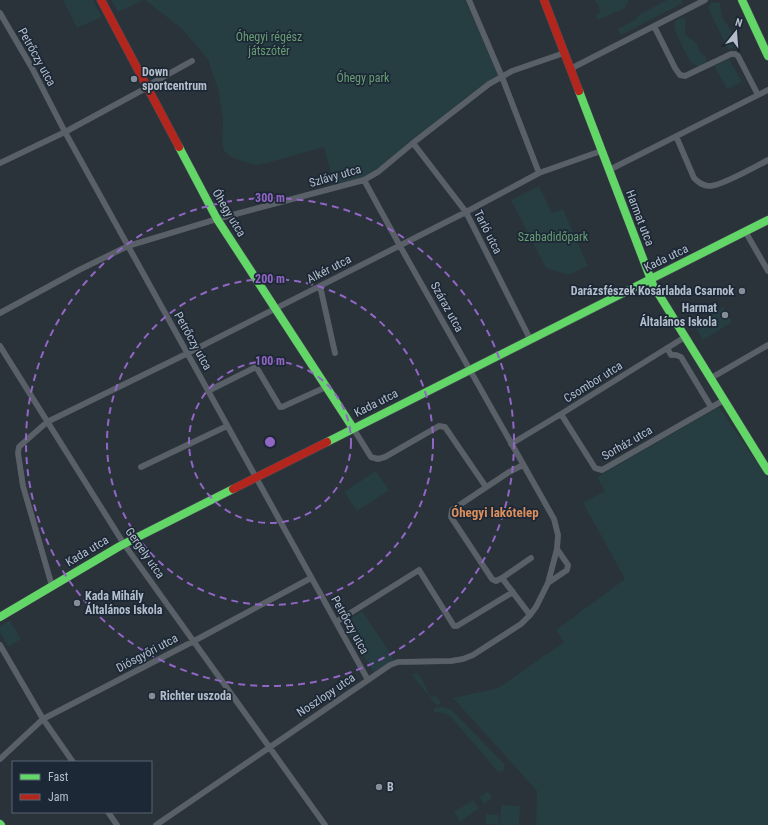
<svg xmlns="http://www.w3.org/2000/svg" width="768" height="825" font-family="'Roboto Condensed',sans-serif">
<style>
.green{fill:#263e41}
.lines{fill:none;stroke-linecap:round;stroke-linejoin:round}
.street-casing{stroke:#484e54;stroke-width:6}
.fast-casing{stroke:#484e54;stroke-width:9}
.jam-casing{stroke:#484e54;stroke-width:9}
.street{stroke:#5a6068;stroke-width:5.5}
.fast{stroke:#63d668;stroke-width:8}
.jam{stroke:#b3261e;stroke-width:8}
.ring{fill:none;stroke:#9266c4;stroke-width:2;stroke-dasharray:7 5}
.poi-dot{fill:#848d98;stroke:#1c2836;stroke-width:1.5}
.labels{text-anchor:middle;stroke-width:3.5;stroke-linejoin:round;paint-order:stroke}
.park-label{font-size:12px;fill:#699e73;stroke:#1c2836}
.street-label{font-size:12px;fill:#b4becb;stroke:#1c2836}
.poi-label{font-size:12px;font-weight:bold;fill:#b4becb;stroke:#1c2836;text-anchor:start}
.neighbourhood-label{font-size:13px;font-weight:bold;fill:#dd8e5d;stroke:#1c2836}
.centre{fill:#9266c4;stroke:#1c2836;stroke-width:2}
.ring-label{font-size:12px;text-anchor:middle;font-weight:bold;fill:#9266c4;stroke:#1c2836;stroke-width:3.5;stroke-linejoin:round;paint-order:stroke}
</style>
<rect width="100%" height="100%" fill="#2a323a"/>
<!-- green -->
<path class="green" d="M63,0h30l9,17 -25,11z
M111,0h33l-26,12z
M145,0h320l33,75 -34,24 -87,70 -14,9 -29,6 -10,-37 -57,16 -10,2 -10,-2 -16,-6 -6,-5 -3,-7 1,-27 -5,-29 -10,-30 -26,-30z
M594,0h35l-4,8 -27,12 -2,-4 4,-5 -2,-7z
M667,0h14l2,3 -62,32 -3,-6 19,-10v-3z
M720,2l2,15 15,22 -4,9 -5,1 -20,-41 3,-5z
M683,17l3,4 -1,7v6l12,10 3,8 6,4v6l-6,5 -9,-4c-3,-7 -20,-34 -16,-41 1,-3 5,-3 8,-5z
M729,59l13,23 -15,7 -13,-23z
M539,186l13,27 11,-4 25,57 -20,9 -22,-7 -35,-68z
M723,307l9,15 -29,18 -9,-15z
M719,407l49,72v346h-232l1,-34 -84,-93 45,-10 66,-46 -8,-12 69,-51 -42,-76 22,-12 -8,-14z
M376,471l13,19 -32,21 -13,-19z
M362,611l27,40 5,9 -21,12 -30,-49z
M10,620l11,19 -13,8 -8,-15v-6z
M418,673l6,9h-1l4,6 -1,1 5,8h2l3,-1 5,7 -4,3 -26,-32z
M443,707l8,2 54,56 -2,6 -5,1 -48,-56 -8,-3 -8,-1v-4z
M488,791l4,7 -8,6 -5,-7z
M473,800l6,8 -19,14 -6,-10z
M501,805l19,1 -1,19h-19z
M486,814l13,1 -1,10 -12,-1z"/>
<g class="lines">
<!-- street casing -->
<g class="street-casing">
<path id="street" d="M469,0l33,77 37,96
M0,13l32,55 33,64 303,548
M654,26l21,42 5,7 5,1 46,-22h4l3,2 20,39
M570,69l135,-69
M147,86l45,-25
M676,136l18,42c5,5 9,8 16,8 10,0 47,-20 58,-26
M413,143l53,69 64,127
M0,163l65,-31 83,-45
M609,170l159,-80
M745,231l23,40
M320,286l15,67
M0,313l79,-43 49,-24 89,-27 147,-39 14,-8 35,-29 76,-59 23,-13 52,-18
M0,346l124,198 201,281
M667,348l4,7h5l5,2 30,50
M711,378l57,-33
M208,391l46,-23h2l2,2 22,37h2l44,-20
M561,414l34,54 7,2 122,-70
M353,428l18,29 7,2 7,-2 54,-31 6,1 41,60
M511,444l50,-30 124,-77
M523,465l-14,7 -57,38 -1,7 41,62 4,2 6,-3 28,37
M141,467l86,-41
M502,578l29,-20
M548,583l19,-13 1,-5 -11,-16
M52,586l-29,-100 -5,-33 1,-6 2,-2 26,-23 131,-64 288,-146 73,-39 62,-22
M336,622l83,-52 35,56h3l56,-34
M0,645l43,74 30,43
M0,759l43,-40 151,-78 117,-63
M108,812l9,13
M156,825l234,-160 8,-3 53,-1 12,-2 10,-4 48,-31 9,-9 6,-8 12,-24 9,-34 1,-14 -4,-16 -154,-273 -36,-66"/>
</g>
<!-- fast casing -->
<g class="fast-casing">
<path id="fast" d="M742,0l26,56
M579,91l74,194 115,186
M179,147l38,72 136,209
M327,442l441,-222
M0,617l120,-71 113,-57
M0,824l1,1"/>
</g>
<!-- jam casing -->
<g class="jam-casing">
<path id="jam" d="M101,0l78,147
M544,0l35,91
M233,489l94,-47"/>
</g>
<!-- street -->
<use href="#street" class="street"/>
<!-- fast -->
<use href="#fast" class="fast"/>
<!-- jam -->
<use href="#jam" class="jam"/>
</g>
<!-- distance rings -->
<g class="ring">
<circle cx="270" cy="442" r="81"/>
<circle cx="270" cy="442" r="163"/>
<circle cx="270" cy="442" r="244"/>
</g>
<!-- markers -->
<g class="poi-dot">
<circle cx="134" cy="79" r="4"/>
<circle cx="742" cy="291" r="4"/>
<circle cx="725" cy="315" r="4"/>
<circle cx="77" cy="603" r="4"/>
<circle cx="152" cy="696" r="4"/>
<circle cx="379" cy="787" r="4"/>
</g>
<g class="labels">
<!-- park labels -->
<g class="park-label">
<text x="269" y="41">Óhegyi régész<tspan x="269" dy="14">játszótér</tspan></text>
<text x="363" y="82">Óhegy park</text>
<text x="553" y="241">Szabadidőpark</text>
</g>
<!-- street labels -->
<g class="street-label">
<text transform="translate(37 57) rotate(61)" y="4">Petrőczy utca</text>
<text transform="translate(335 176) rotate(-16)" y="4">Szlávy utca</text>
<text transform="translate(229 213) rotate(59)" y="4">Óhegy utca</text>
<text transform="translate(640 218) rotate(69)" y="4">Harmat utca</text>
<text transform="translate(488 232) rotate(63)" y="4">Tarló utca</text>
<text transform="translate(666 258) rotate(-26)" y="4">Kada utca</text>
<text transform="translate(329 269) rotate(-27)" y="4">Alkér utca</text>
<text transform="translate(447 307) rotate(61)" y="4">Száraz utca</text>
<text transform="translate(193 341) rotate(61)" y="4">Petrőczy utca</text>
<text transform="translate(593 382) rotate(-32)" y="4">Csombor utca</text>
<text transform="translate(376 403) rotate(-27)" y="4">Kada utca</text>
<text transform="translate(627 443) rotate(-30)" y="4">Sorház utca</text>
<text transform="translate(87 551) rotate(-31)" y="4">Kada utca</text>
<text transform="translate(145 553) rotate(55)" y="4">Gergely utca</text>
<text transform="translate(350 625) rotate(61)" y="4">Petrőczy utca</text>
<text transform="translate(147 653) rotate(-28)" y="4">Diósgyőri utca</text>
<text transform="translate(326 695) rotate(-34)" y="4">Noszlopy utca</text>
</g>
<!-- poi labels -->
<g class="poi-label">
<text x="142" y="76">Down<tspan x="142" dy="14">sportcentrum</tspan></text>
<text x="734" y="295" text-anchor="end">Darázsfészek Kosárlabda Csarnok</text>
<text x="717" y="312" text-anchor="end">Harmat<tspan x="717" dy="14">Általános Iskola</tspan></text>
<text x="85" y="600">Kada Mihály<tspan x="85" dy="14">Általános Iskola</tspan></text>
<text x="160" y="700">Richter uszoda</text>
<text x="387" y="791">B</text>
</g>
<!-- neighbourhood labels -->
<g class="neighbourhood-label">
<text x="495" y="517">Óhegyi lakótelep</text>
</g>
</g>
<circle cx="270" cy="442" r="6" class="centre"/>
<g class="ring-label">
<text x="270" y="202">300 m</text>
<text x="270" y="283">200 m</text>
<text x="270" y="365">100 m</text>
</g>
<!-- legend -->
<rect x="12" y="761" width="140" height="52" fill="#1c2836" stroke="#596472"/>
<rect x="20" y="774" width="20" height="6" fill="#63d668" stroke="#596472"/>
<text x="48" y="781" font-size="12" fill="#b4becb">Fast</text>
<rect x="20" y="794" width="20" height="6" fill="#b3261e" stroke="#596472"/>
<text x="48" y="801" font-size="12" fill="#b4becb">Jam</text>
<!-- north arrow -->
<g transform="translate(736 32) rotate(17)" stroke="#1c2836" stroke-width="3" paint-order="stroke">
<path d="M0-3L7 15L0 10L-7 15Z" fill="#b4becb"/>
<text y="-6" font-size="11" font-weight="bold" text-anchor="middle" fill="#b4becb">N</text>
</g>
</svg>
